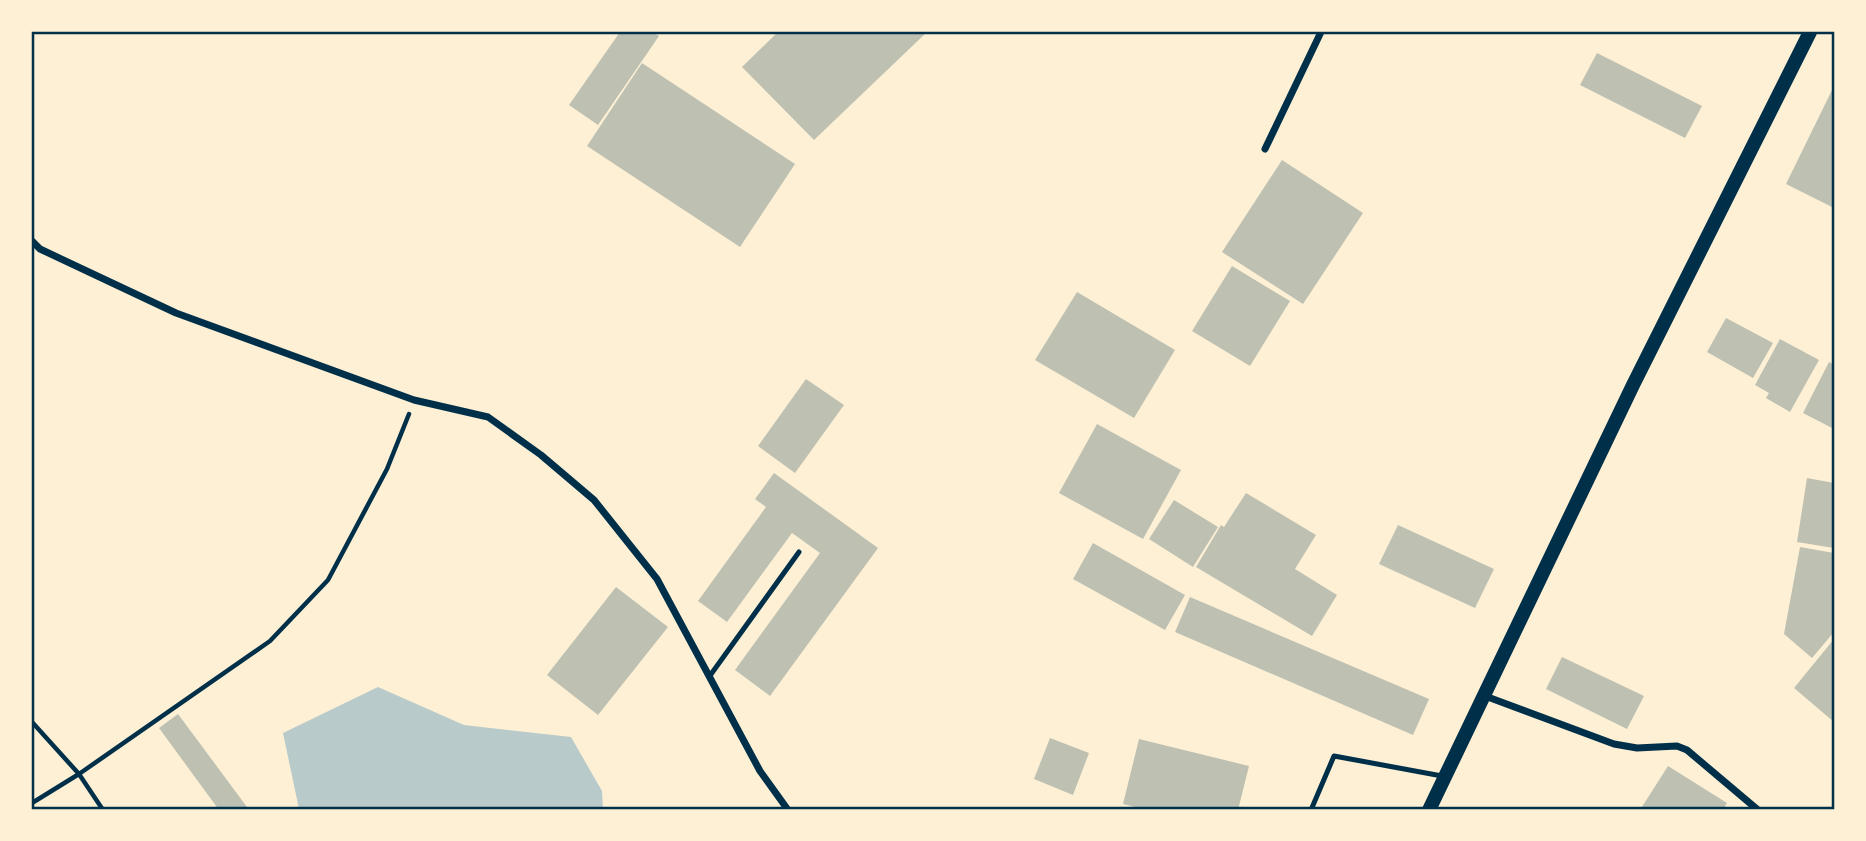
<svg xmlns="http://www.w3.org/2000/svg" width="1866" height="841" font-family="Inter,sans-serif">
<style>
.green{fill:#b9caca}
.building{fill:#bec0b2}
.lines{fill:none;stroke-linecap:round;stroke-linejoin:round}
.path{stroke:#003049;stroke-width:4.5}
.service{stroke:#003049;stroke-width:5}
.minor{stroke:#003049;stroke-width:7}
.secondary{stroke:#003049;stroke-width:14}
.neatline{fill:none;stroke:#003049;stroke-width:2.5}
</style>
<rect width="100%" height="100%" fill="#fdf0d5"/>
<!-- green -->
<path class="green" d="M378,687l86,38 107,12 31,54 1,18h-304l-16,-76z"/>
<!-- building -->
<path class="building" d="M620,32h33l6,4 -61,89 -29,-20z
M778,32h149l-113,108 -72,-73z
M1597,53l105,53 -17,32 -105,-53z
M642,63l153,101 -55,83 -153,-101z
M1834,86v122l-48,-24z
M1282,160l81,53 -60,91 -81,-52z
M1232,266l58,35 -40,65 -58,-35z
M1077,292l98,58 -41,68 -99,-58z
M1726,318l47,25 -20,35 -46,-26z
M1780,339l39,21 -29,52 -24,-14 3,-5 -14,-8z
M1829,362l5,3v64l-31,-16z
M806,379l38,26 -49,68 -37,-27z
M1097,424l84,46 -38,69 -84,-46z
M774,473l104,75 -108,148 -35,-26 85,-117 -28,-20 -65,89 -29,-21 68,-94 -11,-8z
M1807,478l27,5v65l-37,-6z
M1246,493l70,42 -21,34 42,26 -25,41 -116,-69 25,-42 3,2z
M1174,500l44,27 -25,40 -44,-28z
M1398,525l96,44 -19,39 -96,-44z
M1093,543l92,52 -20,35 -92,-51z
M1800,547l34,6v79l-22,26 -28,-24z
M616,587l52,40 -70,88 -51,-40z
M1190,597l239,102 -16,36 -238,-103z
M1834,639v83l-40,-34z
M1562,657l82,39 -17,33 -81,-40z
M178,714l69,93 -4,3h-24l-60,-82z
M1050,738l39,15 -16,42 -39,-16z
M1139,739l110,27 -11,44h-91l-24,-6z
M1668,766l59,37 -4,7h-83z"/>
<g class="lines">
<!-- path -->
<path class="path" d="M32,722l47,52 24,36
M32,803l47,-29 191,-133 58,-61 59,-111 22,-55"/>
<!-- service -->
<path class="service" d="M709,677l90,-125
M1311,810l23,-54 108,20"/>
<!-- minor -->
<path class="minor" d="M1265,149l56,-117
M32,241l8,8 136,64 238,87 74,17 53,38 53,45 63,79 103,192 28,39
M1485,696l129,48 23,4 40,-2 10,4 71,60"/>
<!-- secondary -->
<path class="secondary" d="M1429,810l204,-425 177,-353"/>
</g>
<!-- border -->
<rect width="1866" height="841" fill="none" stroke="#fdf0d5" stroke-width="66"/>
<rect x="33" y="33" width="1800" height="775" class="neatline"/>
</svg>
